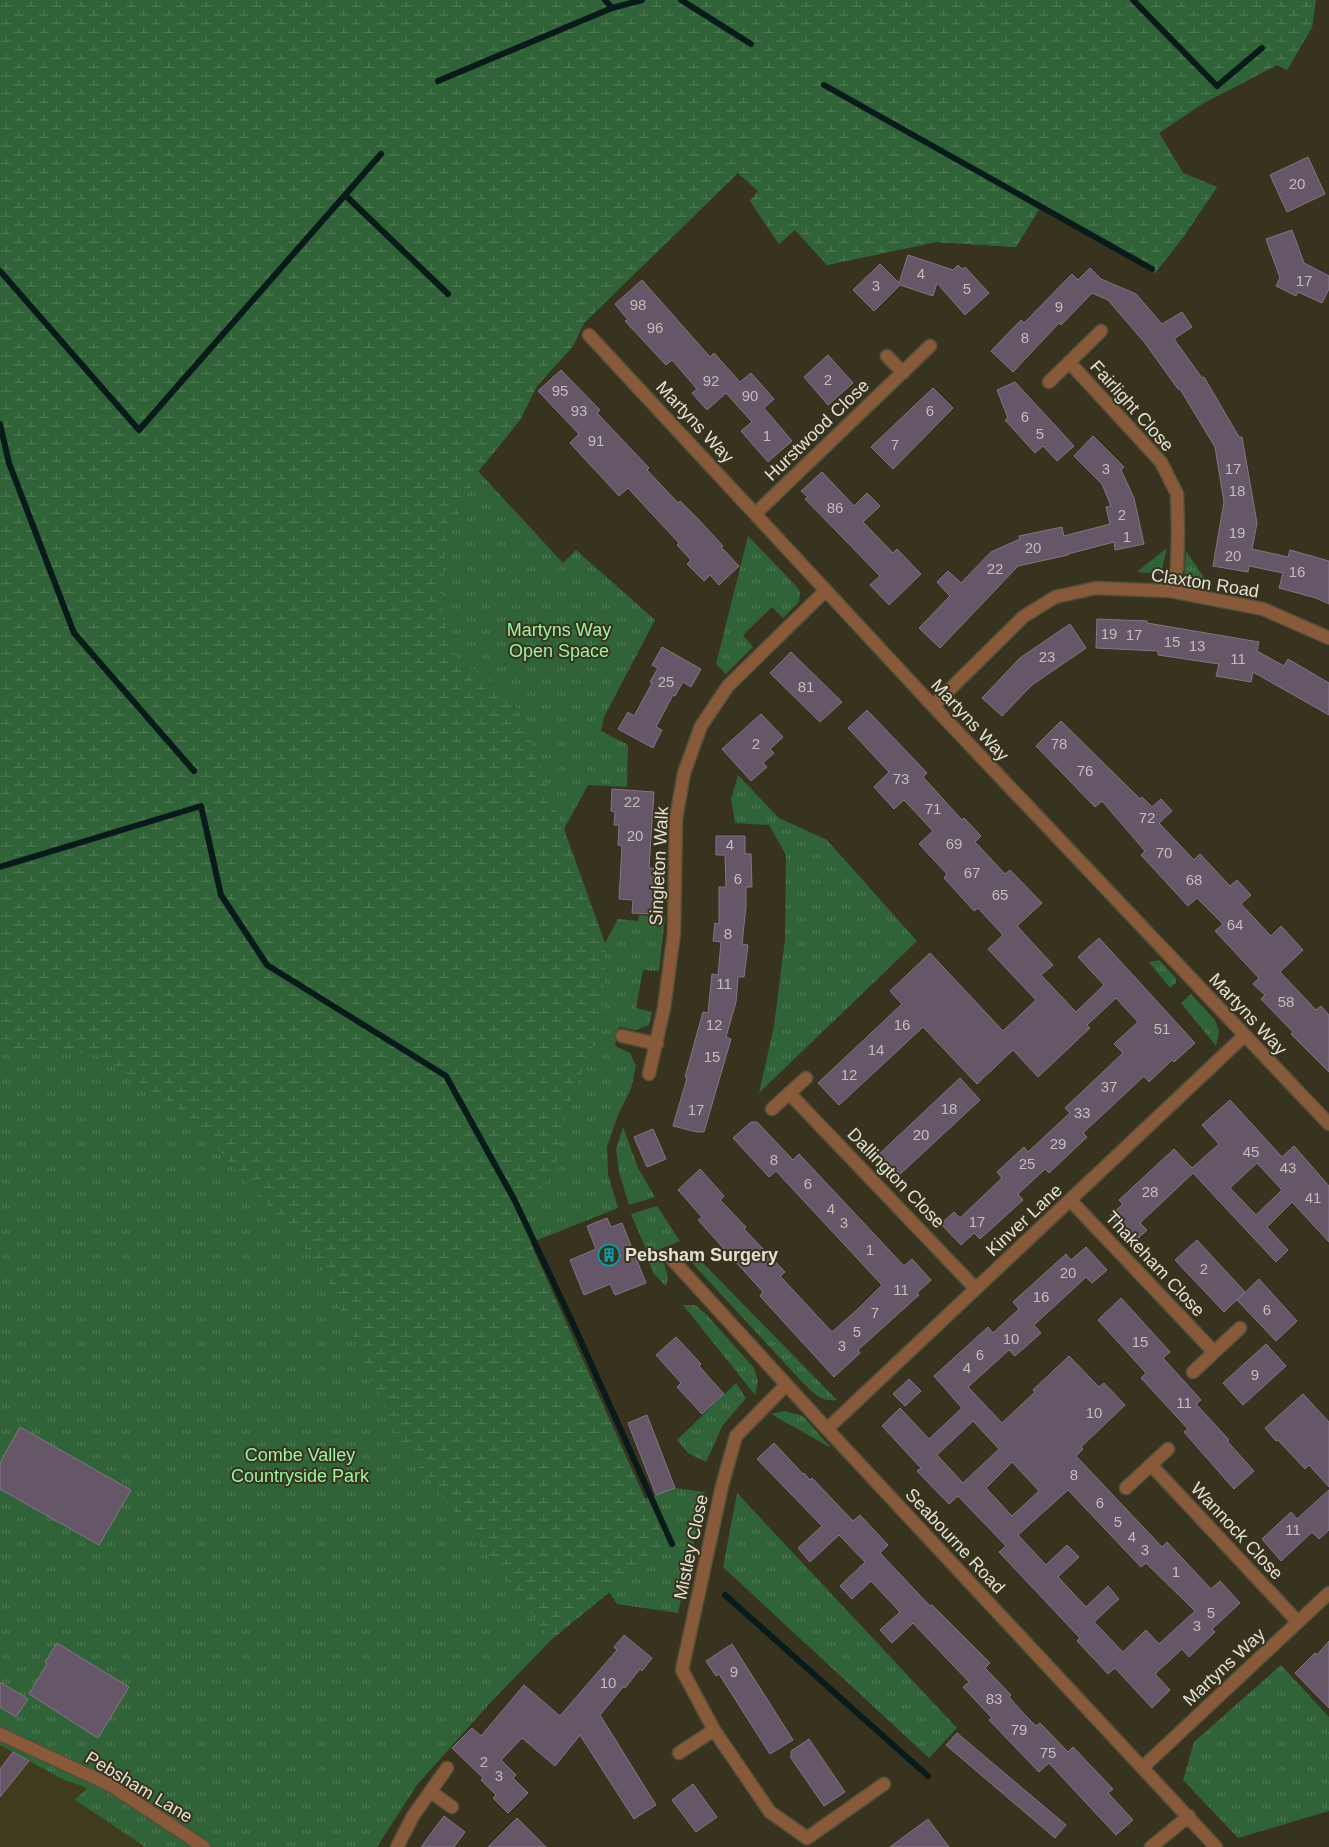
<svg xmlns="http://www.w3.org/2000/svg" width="1329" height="1847" font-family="Helvetica,sans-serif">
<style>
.built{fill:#413b1e}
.grass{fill:url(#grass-tufts)}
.wetland{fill:url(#wetland-marsh)}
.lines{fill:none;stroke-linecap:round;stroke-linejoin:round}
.stream{stroke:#091a1b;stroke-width:6}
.building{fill:#655668;stroke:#857588;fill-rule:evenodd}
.minor-casing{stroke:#544f3b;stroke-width:15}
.minor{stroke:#885a39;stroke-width:12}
.labels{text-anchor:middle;stroke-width:4;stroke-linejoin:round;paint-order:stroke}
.number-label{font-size:15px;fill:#c4beb9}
.street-label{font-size:18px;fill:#e4e1d4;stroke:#38331e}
.park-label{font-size:18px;fill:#99f4a3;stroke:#38331e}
.poi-label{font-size:18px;font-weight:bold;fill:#e4e1d4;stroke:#38331e;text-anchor:start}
</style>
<defs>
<pattern id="grass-tufts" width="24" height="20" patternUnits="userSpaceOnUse" patternTransform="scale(1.25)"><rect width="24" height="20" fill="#306337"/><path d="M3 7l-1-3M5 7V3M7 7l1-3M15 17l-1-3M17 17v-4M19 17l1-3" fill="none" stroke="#4e7953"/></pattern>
<pattern id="wetland-marsh" width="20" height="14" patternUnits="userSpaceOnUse" patternTransform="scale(1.25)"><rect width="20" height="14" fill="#306337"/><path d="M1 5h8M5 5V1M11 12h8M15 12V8" fill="none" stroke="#4e7953"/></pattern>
</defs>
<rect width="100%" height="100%" fill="#38331e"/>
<!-- built -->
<path class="built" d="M0,1745l60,33 28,10 -13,12 70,47h-145z"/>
<!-- grass -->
<path class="grass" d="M0,0h1316l-4,27 -25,43 -10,-5 -75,39 -43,29 24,40 34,14 -33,49 -29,37 -116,-64 -23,38 -80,-5 -109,23 -32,-35 -16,14 -29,-43 8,-10 -20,-18 -154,150 -11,23 -36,40 -17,34 -42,51 85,92 13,-13 79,70 -51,97 -3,14 27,14 -1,42 -39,-2 -24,44 41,114 13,-24 20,2 1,-6 26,2 -6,54 -16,-1 -7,38 16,4 -3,13 -13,5 -17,-3 -4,19 15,7 6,13 -5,23 -13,26 -11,32 1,27 10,34 -88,35 115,256 30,-11 30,4 -27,121 -61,-9 -8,-12 -58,48 -60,62 -74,83 -40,62h-232l-70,-47 12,-12 -27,-10 -60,-33z
M748,536l49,51 3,5 -1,10 -16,16 -11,-11 -29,28 10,12 -27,27 -10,-10z
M1167,548l-6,26 -23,-2v-1z
M1186,551l21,31 -23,-4z
M738,775l41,43 48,22 90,101 -158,152 15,-67 11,-86 1,-85 -17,-30 -34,-2 -4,-24z
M1159,960l17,18v5l-6,5 -21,-26z
M1191,994l24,26 4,11 -3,15 -35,-43z
M623,1127l15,41 17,29 -26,8 -10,-33 -3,-23z
M657,1206l23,35 -32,13 -17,-40z
M689,1249l148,151c-16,2 -22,-6 -33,-16l-122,-132z
M662,1256l6,21 -2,9 -12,-12 -5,-12z
M683,1305h12l11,9 48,54 4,14 -3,13z
M736,1383l10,15 -23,27 -17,37 -18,-9 -11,-13z
M785,1411l18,5 28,32 -60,-34z
M737,1493l220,235 -28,30 -206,-191z
M1281,1665l48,52v94l-91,27 -55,-58 11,-38z"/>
<!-- wetland -->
<path class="wetland" d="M0,0h1316l-4,27 -25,43 -10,-5 -75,39 -43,29 24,40 34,14 -33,49 -29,37 -116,-64 -23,38 -80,-5 -109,23 -32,-35 -16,14 -29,-43 8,-10 -20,-18 -154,150 -11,23 -36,40 -17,34 -42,52 -33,73 -3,60 4,29 13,28 29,14 27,28 15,35 75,205 -2,76 -38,94 -10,56 -36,47 126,282 25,50 -31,19 -88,72 -153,-202 -75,-169 -135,-154 -93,-61 -95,-3z"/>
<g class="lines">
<!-- stream -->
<path class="stream" d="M605,0l7,8
M681,0l70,44
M1133,0l84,86 45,-38
M438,81l174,-73 30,-8
M824,85l328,184
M345,195l103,99
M0,271l139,159 242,-276
M0,424l9,39 65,170 120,138
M0,867l201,-61 20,89 46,70 179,111 69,125 60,127 97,216
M725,1595l203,181"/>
</g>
<!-- building -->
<path class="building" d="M1308,157l17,37 -38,18 -17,-37z
M1292,230l12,33 25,13v13l-7,14 -24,-11 -2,4 -20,-10 4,-8 -14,-39z
M908,255l45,15 5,-5 4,4 3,-2 24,26 -24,22 -28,-32 -4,13 -33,-11 -26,26 -21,-21 27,-26 19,19z
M1090,268l11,11 35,15 26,30 20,-12 10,15 -18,12 28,39 2,-1 35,60h3l15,86 -5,26 36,8 2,-7 39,11v43l-13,-6 -37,-10 4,-15 -34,-7 -1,6 -35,-6 11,-64 -9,-55 -35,-58h-2l-33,-46 -37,-43 -16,-7 -31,32 -2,-2 -46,49 -22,-21 30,-31 3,3 48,-49 6,6z
M642,280l68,77 4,-4 26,29 11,-9 23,26 -10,9 28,33 -24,21 -27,-31 11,-9 -26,-29 -19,17 -15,-17 5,-4 -25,-29 -6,5 -41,-44 3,-1 -13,-16z
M828,355l25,28 -25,22 -24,-28z
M561,370l39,40 -3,3 52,55 -2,2 31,33 2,-2 19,19 24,26 -2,1 18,19 -20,19 -9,-10 -6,6 -17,-17 4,-4 -14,-15 2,-2 -51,-55 -9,8 -49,-53 9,-9 -41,-43z
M1015,382l59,64 -17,15 -14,-15 -8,7 -30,-33 3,-2 -11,-28z
M933,388l20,20 -60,61 -22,-22z
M1093,436l31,31 -3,3 13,28 10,46 -29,6 -1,-8 -46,12v1l-50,11 -78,82 -21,-20 31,-32 -13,-14 11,-11 13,12 30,-31 29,-13 -1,-3 43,-9 2,9 46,-12 -4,-17 5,-1 -9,-22 -28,-28z
M822,472l32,34 13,-13 13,13 -17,16 30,31 4,-4 24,25 -32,31 -19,-20 10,-9 -75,-77 3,-2 -7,-6z
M1097,619l50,2v2l112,19 -2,9 27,15 4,-7 41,24v32l-76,-43 -2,10 -35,-6 3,-12 -61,-9v-4l-62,-3z
M1070,624l16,24 -54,37 -30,31 -20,-18 38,-40z
M662,647l39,22 -10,18 -8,-5 -8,14 -2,-1 -17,32 6,3 -9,18 -35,-19 10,-17 6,4 18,-33 -2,-1 8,-14 -6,-3z
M791,652l51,50 -22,20 -50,-49z
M867,710l60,63 -4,4 39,43 2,-2 17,18 -6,6 30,32 5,-4 32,33 -25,23 36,39 -12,10 35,37 28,-27 -26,-28 21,-19 96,105 -21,19 -2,-2 -23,22 -5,-6 -61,57 4,4 -38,36 -4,-4 -27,25 5,6 -43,39 -6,-6 -13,12 -20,-21 13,-12 6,6 42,-40 -5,-6 27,-25 4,5 42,-39 -5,-5 58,-55 -9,-9 24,-22 -22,-24 -29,27 3,3 -52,49 -25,-27 -36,34 -54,-57 -84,78 -21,-22 84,-79 -12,-13 40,-38 73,78 33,-31 -48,-51 15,-14 -25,-27 -4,3 -30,-33 3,-4 -28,-30 14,-13 -29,-31 -10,9 -20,-22 15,-15 -41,-44z
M761,714l22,23 -13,12 4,4 -11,10 4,4 -16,14 -29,-32z
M1061,721l79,78 2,-2 10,10 9,-8 11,12 -13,12 35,37 6,-6 30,32 7,-6 14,15 -10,9 30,32 10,-10 22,24 -23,22 36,38 5,-4 8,9v57l-38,-38 2,-2 -32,-33 4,-4 -12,-11 6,-6 -44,-47 8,-7 -26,-26 -9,8 -47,-51 4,-4 -43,-50 -7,6 -59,-61z
M612,789l42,3 -5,76 9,1 -3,45 -23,-1 1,-13 -14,-1 3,-53 -4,-1 1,-20h-5l1,-13 -4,-1z
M716,836h29v18h6l1,33h-6v20l-4,37 6,1 -4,32h-6l-2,25 -10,35 5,2 -27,93h-7l-24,-6 14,-48 -2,-1 18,-65 5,1 4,-39 6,1 3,-33 -8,-1 2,-18 4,1v-37h7l-1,-32h-9z
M960,1078l20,22 -84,78 -20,-21z
M1230,1100l52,57 12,-11 35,40v56l-37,-40 -25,25 21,23 -12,12 -83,-89 -53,50 7,7 -13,12 -24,-26 13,-12 -4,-4 55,-51 18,19 27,-24 -17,-19zM1257,1163l25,27 -26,25 -26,-27z
M751,1122h6l36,38 6,-6 105,112 8,-7 19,21 -14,13 2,2 -61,55 2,3 -26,24 -74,-81 3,-4 -65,-72 4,-3 -24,-27 22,-21 24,27 -4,4 26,27 -2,2 41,43 -5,4 52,56 26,-23 24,-24 -106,-114 -7,6 -36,-39z
M653,1129l13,30 -19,8 -13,-30z
M607,1218l4,9 11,-4 24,60 -31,12 -5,-11 -26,11 -14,-35 26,-11 -9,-23z
M1197,1240l48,52 -21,20 -49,-52z
M1086,1247l21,23 -15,13 -6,-6 -52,48 7,8 -26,23 -6,-6 -41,37 34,36 33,-31 -2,-2 36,-34 30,31 5,-4 21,22 -44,42 2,2 -7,7 86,91 5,-5 44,47 9,-8 20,22 -28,26 3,3 -26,25 -7,-8 -27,25 15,16 -18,18 -37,-40 -7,6 -31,-33 3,-3 -81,-86 7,-6 -48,-50 -9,8 -32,-33 4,-3 -39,-42 18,-18 29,31 33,-31 -28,-32 54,-49 5,6 26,-24 -6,-7 53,-48 5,6zM973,1421l26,28 -36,34 -26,-28zM1012,1462l27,29 -27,25 -26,-28zM1068,1490l73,77 5,-4 49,48 -36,33 -13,-14 -23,22 -29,-30 25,-23 -11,-13 -22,21 -28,-30 21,-20 -12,-12 -21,20 -28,-30z
M1259,1279l38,42 -21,20 -39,-41z
M1121,1298l49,54 -7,6 38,42 -5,4 33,36 -2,1 27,30 -20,18 -50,-57 4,-3 -47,-51 5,-5 -48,-53z
M676,1337l25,27 -2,2 25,28 -22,20 -25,-27 4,-4 -25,-28z
M1266,1344l20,22 -43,39 -20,-22z
M909,1379l12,12 -16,15 -12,-12z
M1303,1394l26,28v65l-20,-22 -4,4 -27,-29 -2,1 -11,-13z
M647,1415l28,73 -19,7 -28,-72z
M20,1427l111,63 -32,55 -99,-56v-26z
M774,1443l29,31 1,-1 6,7 2,-2 41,43 7,-6 28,30 -8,8 50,53 2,-1 58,58 -5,5 26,27 -2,2 14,16 13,13 4,-3 28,29 5,-5 40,42 -5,4 25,27 -17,15 -67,-72 -10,9 -50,-52 3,-2 -29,-31 6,-5 -56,-59 -21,20 -12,-13 20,-18 -29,-31 -19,18 -12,-13 25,-24 -26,-27 -29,27 -12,-14 24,-22 -65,-67z
M1329,1490v40l-10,9 -7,-7 -31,29 -19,-22 29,-27 6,7z
M624,1635l28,23 -10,13 -2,-2 -15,19 -2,-1 -23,28 56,90 -22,14 -54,-84 -25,31 -33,-28 -21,22 15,15 -3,3 15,15 -20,20 -15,-15 3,-3 -15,-15 2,-2 -31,-30 20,-20 9,8 43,-51 36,31 57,-66 -3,-3z
M1329,1641v67l-34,-35 20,-20 2,2z
M57,1643l72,44 -31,51 -69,-44 18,-30 -2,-2z
M732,1644l61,96 -23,14 -51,-80 -3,2 -10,-15z
M0,1682l28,17 -12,18 -16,-10z
M957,1733l109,92 -11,13 -109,-93z
M809,1739l36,53 -21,14 -33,-48v-7z
M13,1752l16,9 -29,36v-28z
M693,1784l24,33 -21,15 -24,-32z
M444,1816l21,16 -11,15h-33z
M517,1818l29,29h-58z
M928,1819l21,28h-59z"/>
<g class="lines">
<!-- minor casing -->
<g class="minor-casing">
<path id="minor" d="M589,335l344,371 396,418
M887,356l16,17
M1069,362l92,100 16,32 1,37 -1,37 -7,23
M1049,382l52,-51
M756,513l174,-167
M933,706l90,-89 32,-20 41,-9 74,3 93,18 66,29
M622,1036l35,8
M649,1074l15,-66 10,-75 2,-114 8,-46 17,-47 27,-40 97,-95
M789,1093l187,196
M772,1109l34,-31
M1070,1200l144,152
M670,1257l157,172 389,418
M1193,1372l47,-44
M786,1385l-50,51 -14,50 -40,184 32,60 56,82 37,26 77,-54
M827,1429l418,-394
M1151,1465l147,157
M1126,1488l42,-39
M0,1734l110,51 94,62
M679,1753l35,-23
M1143,1767l186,-174
M431,1792l21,15
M397,1847l16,-31 34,-48
M1151,1847l38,-31"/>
</g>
<!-- minor -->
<use href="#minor" class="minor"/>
</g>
<!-- icons -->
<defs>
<g id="building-ring" transform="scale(1.125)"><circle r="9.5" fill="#38331e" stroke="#0f9aa8" stroke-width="1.5"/><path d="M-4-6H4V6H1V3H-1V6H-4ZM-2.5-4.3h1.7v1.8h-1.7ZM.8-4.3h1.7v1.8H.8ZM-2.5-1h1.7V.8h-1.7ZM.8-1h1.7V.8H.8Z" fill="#0f9aa8"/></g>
</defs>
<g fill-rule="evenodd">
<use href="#building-ring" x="609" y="1255"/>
</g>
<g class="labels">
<!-- number labels -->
<g class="number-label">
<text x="1297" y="189">20</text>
<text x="921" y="279">4</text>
<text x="1304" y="286">17</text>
<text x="876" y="291">3</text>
<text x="967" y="294">5</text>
<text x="638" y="310">98</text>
<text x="1059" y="312">9</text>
<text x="655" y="333">96</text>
<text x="1025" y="343">8</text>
<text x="828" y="385">2</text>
<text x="711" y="386">92</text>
<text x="560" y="396">95</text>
<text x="750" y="401">90</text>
<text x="579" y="416">93</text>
<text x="930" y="416">6</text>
<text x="1025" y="422">6</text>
<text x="1040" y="439">5</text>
<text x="767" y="441">1</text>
<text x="596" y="446">91</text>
<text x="895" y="450">7</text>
<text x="1106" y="474">3</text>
<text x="1233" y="474">17</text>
<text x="1237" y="496">18</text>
<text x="835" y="513">86</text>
<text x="1122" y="520">2</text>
<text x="1237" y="538">19</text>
<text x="1127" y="542">1</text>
<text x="1033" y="553">20</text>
<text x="1233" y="561">20</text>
<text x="995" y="574">22</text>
<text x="1297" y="577">16</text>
<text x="1109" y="639">19</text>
<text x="1134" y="640">17</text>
<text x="1172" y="647">15</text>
<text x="1197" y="651">13</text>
<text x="1047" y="662">23</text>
<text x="1238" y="664">11</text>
<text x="666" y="687">25</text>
<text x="806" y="692">81</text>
<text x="756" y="749">2</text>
<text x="1059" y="749">78</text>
<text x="1085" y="776">76</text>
<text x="901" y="784">73</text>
<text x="632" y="807">22</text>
<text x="933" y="814">71</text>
<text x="1147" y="823">72</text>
<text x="635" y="841">20</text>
<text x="954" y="849">69</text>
<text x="730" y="850">4</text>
<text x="1164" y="858">70</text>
<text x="972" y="878">67</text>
<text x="738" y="884">6</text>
<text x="1194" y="885">68</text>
<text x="1000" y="900">65</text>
<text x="1235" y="930">64</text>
<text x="728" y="939">8</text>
<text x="724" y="989">11</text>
<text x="1286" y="1007">58</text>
<text x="714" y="1030">12</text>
<text x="902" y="1030">16</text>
<text x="1162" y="1034">51</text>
<text x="876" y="1055">14</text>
<text x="712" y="1062">15</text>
<text x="849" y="1080">12</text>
<text x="1109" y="1092">37</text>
<text x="949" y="1114">18</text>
<text x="696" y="1115">17</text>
<text x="1082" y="1118">33</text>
<text x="921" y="1140">20</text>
<text x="1058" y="1149">29</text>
<text x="1251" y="1157">45</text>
<text x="774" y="1165">8</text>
<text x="1027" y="1169">25</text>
<text x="1288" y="1173">43</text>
<text x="808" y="1189">6</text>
<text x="1150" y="1197">28</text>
<text x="1313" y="1203">41</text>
<text x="831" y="1214">4</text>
<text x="977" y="1227">17</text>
<text x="844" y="1228">3</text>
<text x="870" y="1255">1</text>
<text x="1204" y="1274">2</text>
<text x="1068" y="1278">20</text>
<text x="901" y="1295">11</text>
<text x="1041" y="1302">16</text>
<text x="1267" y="1315">6</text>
<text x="875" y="1318">7</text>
<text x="857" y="1337">5</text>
<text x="1011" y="1344">10</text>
<text x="1140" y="1347">15</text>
<text x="842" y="1351">3</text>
<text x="980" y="1360">6</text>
<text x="967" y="1373">4</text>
<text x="1255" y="1380">9</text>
<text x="1184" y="1408">11</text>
<text x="1094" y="1418">10</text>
<text x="1074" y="1480">8</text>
<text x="1100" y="1508">6</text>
<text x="1118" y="1527">5</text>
<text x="1293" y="1535">11</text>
<text x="1132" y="1542">4</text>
<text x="1145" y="1555">3</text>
<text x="1176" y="1577">1</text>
<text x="1211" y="1618">5</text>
<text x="1197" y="1631">3</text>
<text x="734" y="1677">9</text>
<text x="608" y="1688">10</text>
<text x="994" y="1704">83</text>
<text x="1019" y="1735">79</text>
<text x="1048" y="1758">75</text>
<text x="484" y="1767">2</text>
<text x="499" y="1781">3</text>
</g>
<!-- street labels -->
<g class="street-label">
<text transform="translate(1132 406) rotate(48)" y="6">Fairlight Close</text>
<text transform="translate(695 422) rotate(47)" y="6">Martyns Way</text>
<text transform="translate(817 430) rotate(-44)" y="6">Hurstwood Close</text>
<text transform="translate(1205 583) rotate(9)" y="6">Claxton Road</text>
<text transform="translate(970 720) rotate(47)" y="6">Martyns Way</text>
<text transform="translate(659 866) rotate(-87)" y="6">Singleton Walk</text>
<text transform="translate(1248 1014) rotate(47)" y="6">Martyns Way</text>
<text transform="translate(896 1178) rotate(46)" y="6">Dallington Close</text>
<text transform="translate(1024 1220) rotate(-43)" y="6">Kinver Lane</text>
<text transform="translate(1155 1264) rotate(47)" y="6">Thakeham Close</text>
<text transform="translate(1237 1531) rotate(47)" y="6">Wannock Close</text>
<text transform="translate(955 1541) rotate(47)" y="6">Seabourne Road</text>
<text transform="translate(691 1547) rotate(-78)" y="6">Mistley Close</text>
<text transform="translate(1224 1667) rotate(-43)" y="6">Martyns Way</text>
<text transform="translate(139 1787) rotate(31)" y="6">Pebsham Lane</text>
</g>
<!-- park labels -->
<g class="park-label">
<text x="559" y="636">Martyns Way<tspan x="559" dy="21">Open Space</tspan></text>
<text x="300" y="1461">Combe Valley<tspan x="300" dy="21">Countryside Park</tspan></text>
</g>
<!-- poi labels -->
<g class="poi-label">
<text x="625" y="1261">Pebsham Surgery</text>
</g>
</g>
</svg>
